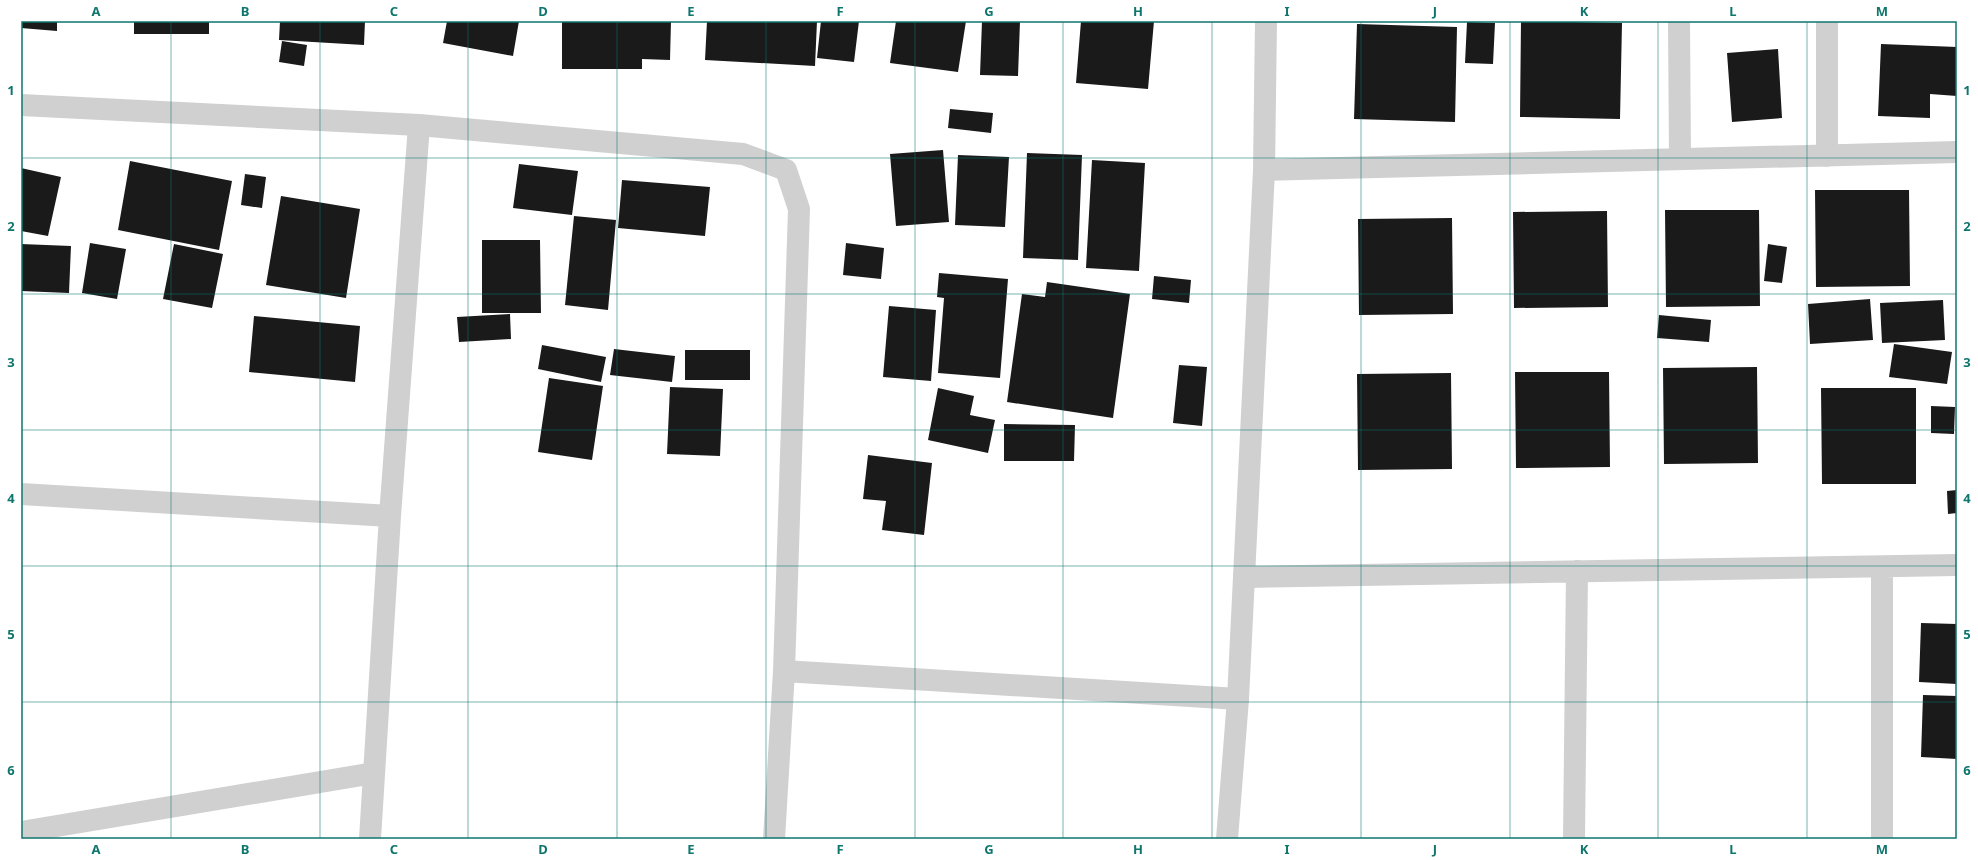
<svg xmlns="http://www.w3.org/2000/svg" width="1978" height="860" font-family="'Noto Sans',sans-serif">
<style>
.building{fill:#1a1a1a}
.lines{fill:none;stroke-linecap:round;stroke-linejoin:round}
.minor{stroke:#d0d0d0;stroke-width:22}
.tertiary{stroke:#d0d0d0;stroke-width:22}
.grid{fill:none;stroke:#0f766e;stroke-width:1;stroke-opacity:0.55}
.neatline{fill:none;stroke:#0f766e;stroke-width:1.5}
.grid-label{font-size:13px;text-anchor:middle;font-weight:bold;fill:#0f766e}
</style>
<rect width="100%" height="100%" fill="#fff"/>
<!-- building -->
<path class="building" d="M21,21h36v10l-36,-3z
M134,21h75v13h-75z
M280,21h85l-1,24 -85,-5z
M447,21h72l-6,35 -70,-13z
M562,21h109l-1,39 -28,-1v10h-80z
M707,21h110l-2,45 -110,-6z
M821,21h38l-5,41 -37,-4z
M896,21h70l-8,51 -68,-9z
M982,21h38l-2,55 -38,-1z
M1081,21h73l-6,68 -72,-6z
M1521,21l101,2 -2,96 -100,-2z
M1467,22l28,1 -2,41 -28,-1z
M1357,24l100,3 -2,95 -101,-3z
M282,41l25,4 -3,21 -25,-4z
M1881,44l76,3v49l-27,-2v24l-52,-2z
M1778,49l4,69 -50,4 -5,-69z
M950,109l43,4 -2,20 -43,-5z
M943,150l6,72 -53,4 -6,-72z
M1027,153l55,2 -4,105 -55,-2z
M958,155l51,2 -4,70 -50,-2z
M1092,160l53,3 -6,108 -53,-3z
M130,161l102,20 -13,69 -101,-20z
M519,164l59,7 -6,44 -59,-7z
M21,168l40,9 -13,59 -27,-5z
M245,174l21,3 -4,31 -21,-3z
M622,180l88,7 -5,49 -87,-8z
M1815,190h94l1,96 -94,1z
M281,196l79,13 -14,89 -80,-13z
M1665,210h94l1,96 -94,1z
M1607,211l1,96 -94,1 -1,-96z
M574,216l42,4 -8,90 -43,-5z
M1452,218l1,96 -94,1 -1,-96z
M482,240h58l1,73h-59z
M90,243l36,6 -9,50 -35,-6z
M846,243l38,5 -3,31 -38,-4z
M21,244l50,2 -2,47 -48,-2z
M174,244l49,10 -11,54 -49,-9z
M1768,244l19,3 -5,36 -18,-2z
M939,273l69,6 -8,99 -62,-5 6,-75 -7,-1z
M1154,276l37,4 -2,23 -37,-4z
M1047,282l83,12 -17,124 -106,-16 15,-108 23,3z
M1870,299l3,41 -63,4 -2,-40z
M1943,300l2,40 -63,3 -2,-40z
M889,306l47,4 -5,71 -48,-4z
M510,314l1,25 -52,3 -2,-25z
M1659,315l52,5 -2,22 -52,-4z
M254,316l106,10 -5,56 -106,-10z
M1894,344l58,8 -5,32 -58,-7z
M542,345l64,12 -5,25 -63,-13z
M614,349l61,7 -3,26 -62,-7z
M685,350h65v30h-65z
M1179,365l28,2 -5,59 -29,-3z
M1757,367l1,96 -94,1 -1,-96z
M1515,372h94l1,95 -94,1z
M1451,373l1,96 -94,1 -1,-96z
M549,378l54,8 -11,74 -54,-8z
M670,387l53,2 -3,67 -53,-2z
M938,388l36,8 -4,19 25,5 -7,33 -60,-13z
M1821,388h95v96h-94z
M1931,406l24,1 -1,27 -23,-1z
M1004,424l71,1 -1,36h-70z
M868,455l64,8 -8,72 -42,-5 4,-29 -23,-2z
M1957,490v23l-9,1 -1,-23z
M1921,623l36,1v60l-38,-2z
M1923,695l34,1v63l-36,-2z"/>
<g class="lines">
<!-- minor -->
<path class="minor" d="M1679,21l1,138
M1827,21v135
M21,105l398,20 324,29 43,16 13,39 -15,462 -10,168
M1264,170l693,-18
M21,494l369,22
M1244,577l713,-12
M784,671l454,28
M21,832l353,-59
M370,839l20,-323 29,-391
M1574,839l3,-268
M1882,839v-272"/>
<!-- tertiary -->
<path class="tertiary" d="M1227,839l11,-140 26,-529 2,-149"/>
</g>
<!-- grid -->
<path class="grid" d="M171,21v818M320,21v818M468,21v818M617,21v818M766,21v818M915,21v818M1063,21v818M1212,21v818M1361,21v818M1510,21v818M1658,21v818M1807,21v818M21,158h1936M21,294h1936M21,430h1936M21,566h1936M21,702h1936"/>
<!-- border -->
<rect width="1978" height="860" fill="none" stroke="#ffffff" stroke-width="44"/>
<rect x="22" y="22" width="1934" height="816" class="neatline"/>
<g class="grid-label">
<text x="96" y="16">A</text>
<text x="245" y="16">B</text>
<text x="394" y="16">C</text>
<text x="543" y="16">D</text>
<text x="691" y="16">E</text>
<text x="840" y="16">F</text>
<text x="989" y="16">G</text>
<text x="1138" y="16">H</text>
<text x="1287" y="16">I</text>
<text x="1435" y="16">J</text>
<text x="1584" y="16">K</text>
<text x="1733" y="16">L</text>
<text x="1882" y="16">M</text>
<text x="11" y="95">1</text>
<text x="1967" y="95">1</text>
<text x="11" y="231">2</text>
<text x="1967" y="231">2</text>
<text x="11" y="367">3</text>
<text x="1967" y="367">3</text>
<text x="11" y="503">4</text>
<text x="1967" y="503">4</text>
<text x="11" y="639">5</text>
<text x="1967" y="639">5</text>
<text x="11" y="775">6</text>
<text x="1967" y="775">6</text>
<text x="96" y="854">A</text>
<text x="245" y="854">B</text>
<text x="394" y="854">C</text>
<text x="543" y="854">D</text>
<text x="691" y="854">E</text>
<text x="840" y="854">F</text>
<text x="989" y="854">G</text>
<text x="1138" y="854">H</text>
<text x="1287" y="854">I</text>
<text x="1435" y="854">J</text>
<text x="1584" y="854">K</text>
<text x="1733" y="854">L</text>
<text x="1882" y="854">M</text>
</g>
</svg>
